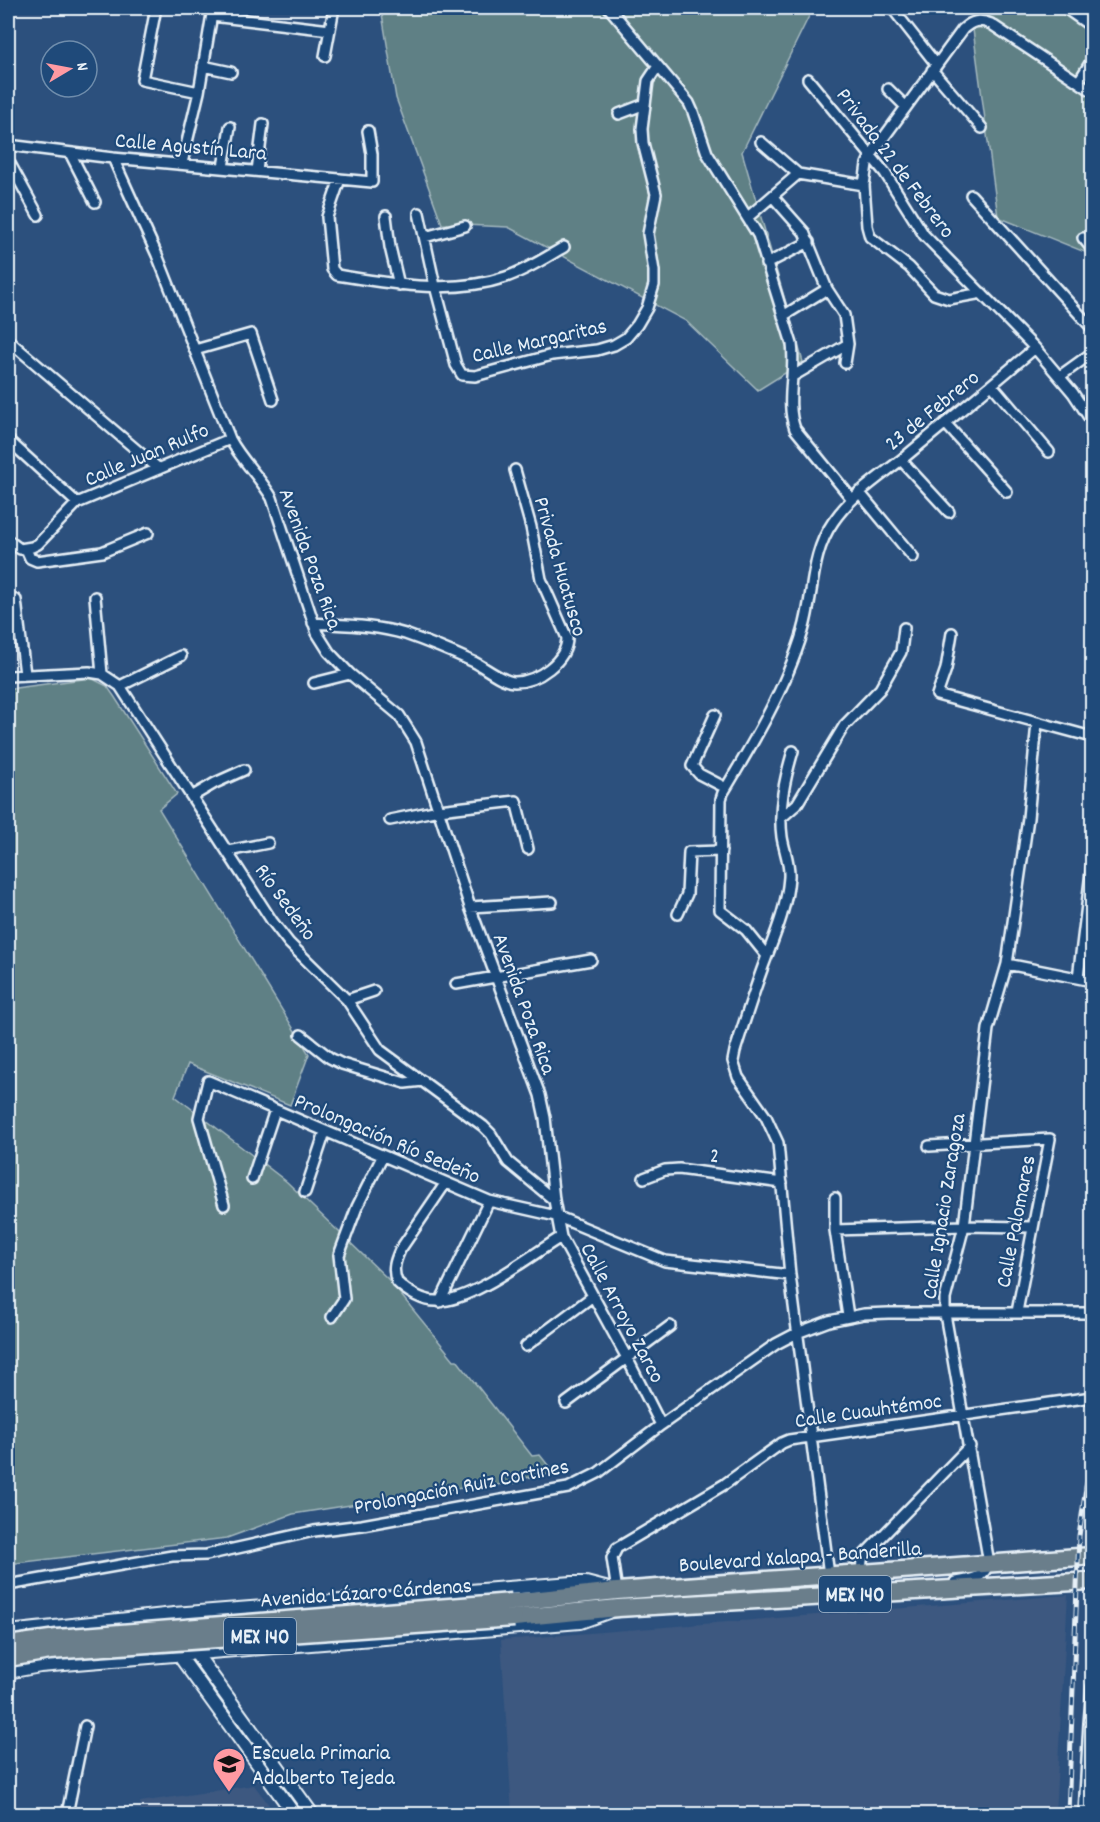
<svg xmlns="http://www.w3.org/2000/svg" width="1100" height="1822" font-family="Dekko,sans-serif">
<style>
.built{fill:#3c5880}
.green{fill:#5f8085;stroke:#a4b8be;stroke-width:1.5}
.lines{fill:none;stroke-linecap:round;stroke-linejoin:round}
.street-casing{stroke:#e8f1f8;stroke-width:14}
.secondary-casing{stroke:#e8f1f8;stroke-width:16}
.highway-casing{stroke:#e8f1f8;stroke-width:21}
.street{stroke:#1f4a7a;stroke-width:9}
.secondary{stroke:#1f4a7a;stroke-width:12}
.highway{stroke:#6b7e8b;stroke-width:16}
.rail-casing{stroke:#e8f1f8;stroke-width:5}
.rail{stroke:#1f4a7a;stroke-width:3;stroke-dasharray:9;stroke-linecap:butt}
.highway-bridge-casing{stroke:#e8f1f8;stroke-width:21;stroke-linecap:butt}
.highway-bridge{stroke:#6b7e8b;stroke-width:16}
.labels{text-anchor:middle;stroke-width:4.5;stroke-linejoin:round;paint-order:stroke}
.shield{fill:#1f4a7a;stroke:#acbfd2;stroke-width:1.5}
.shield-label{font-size:21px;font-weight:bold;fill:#e8f1f8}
.street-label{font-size:22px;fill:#e8f1f8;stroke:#1f4a7a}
.poi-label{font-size:22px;fill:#e8f1f8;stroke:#1f4a7a;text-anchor:start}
</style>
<rect width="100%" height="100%" fill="#2c507d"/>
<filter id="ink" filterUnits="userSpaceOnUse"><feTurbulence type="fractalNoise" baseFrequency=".0167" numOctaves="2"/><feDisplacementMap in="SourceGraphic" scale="12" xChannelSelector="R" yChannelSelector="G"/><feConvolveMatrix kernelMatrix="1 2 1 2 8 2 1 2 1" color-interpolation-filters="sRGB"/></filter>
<g filter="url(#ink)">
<!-- built -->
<path class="built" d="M1068,1595l-13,219h-543l-11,-174z
M254,1785l22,29h-135l-1,-12z"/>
<!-- green -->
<path class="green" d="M381,8h432l-71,144 61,210 -45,28 -72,-69 -178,-94 -66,-3 -46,-126z
M969,8h123v247l-94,-38 -26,-195 4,2z
M91,678l16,8 7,10 63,98 -18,15 150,245 -19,51 -102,-41 -13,32 112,86 101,97 66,81h3l75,96 8,-1 15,19 -31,4 -8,5 -63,6 -160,25 -66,24 -219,26v-875z"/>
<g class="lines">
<!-- street casing -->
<g class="street-casing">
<path id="street" d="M156,8l-14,72 57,12
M609,8l80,95 4,9 14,41 51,82 34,109c4,28 -7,58 3,85l57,70
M892,8l44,56
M1065,8l27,19
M212,16l118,14
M325,56l9,-48
M203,66l28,6
M932,70l50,58
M808,79l77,94 39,62 111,113 38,45 19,29
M1079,81l13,-21
M888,89l18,18
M619,114l26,-10
M761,142l37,32
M8,145l105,13 259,24v-28l-4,-23
M70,153l25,49
M113,158l44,97 73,184c11,21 30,38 42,59l45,135 12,19 21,22 49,41 17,27 54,165 70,188 5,23 9,82 7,37 66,121 34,67
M8,160l30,55
M182,163l17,-71 14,-84
M223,167l7,-40
M257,171l6,-47
M798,174l66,11
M340,179l-13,38 5,52 5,6c55,9 115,20 169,2 21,-7 39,-19 58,-30
M971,195l121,133
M773,197l31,35 23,57 17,26 4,29 -3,19
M419,213l16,73 21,79 6,10 13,1 77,-21 45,-5 17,-5 12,-7 11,-13 10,-17 7,-23v-14l-6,-37 8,-40 -13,-51 -1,-14 6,-48 10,-15
M386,216l4,31 9,38
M748,217l50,-43
M425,237l40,-11
M1083,238l9,11
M766,264l43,-22
M982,293l-33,6 -15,-5 -25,-27 -39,-30 -3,-11 -3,-41 3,-21 4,-9 92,-126c9,-8 16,-10 28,-5l101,67
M783,316l44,-27
M8,340l151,129
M195,350l56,-16 22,66
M793,376l55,-32
M1060,376l32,-23
M992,385l57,67
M945,423l62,69
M8,440l69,63
M901,460l48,52
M859,492l54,65
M8,540l12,9 12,-2 6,-3 39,-41 153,-64
M26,549l4,9 7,3 65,-9 46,-19
M95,597l7,77
M16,600l9,74
M313,623c31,2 62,2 92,11 23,8 47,18 69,28 12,6 28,20 41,20 22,0 52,-21 52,-44l-26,-59 -10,-52 -16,-57
M952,633l-6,36 -9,26 155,42
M8,676l81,-4 13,2 18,12 152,235 17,22 58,57 33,50 103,76 8,8 17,28 46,38
M314,683l36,-9
M120,686l61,-30
M715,715l-23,51 7,8 27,14
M793,751c-8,27 -15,57 -11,86 2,13 8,26 7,40 -2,28 -12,53 -22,79 -12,31 -22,64 -32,95l-2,10 5,16 28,40 12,26 12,132 39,300
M193,796l22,-13 29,-13
M781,818l16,-14 47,-78 36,-37 21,-37 3,-24
M390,820l49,-10 77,-9 12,48
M228,851l40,-8
M470,907l82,-5
M678,914l9,-20 2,-42 32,-1
M767,956l-21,-26 -26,-20 1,-111 2,-6c30,-50 63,-105 80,-162 11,-36 7,-76 30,-109 19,-28 47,-45 73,-66 43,-36 87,-72 129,-108
M1007,964l85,17
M1078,978l14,-114
M456,984l135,-24
M347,1000l27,-9
M301,1035l29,23 12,6 63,19 18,-2
M929,1146l121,-7 -33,173
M644,1178l21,-8 14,-1 103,14
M252,1179l23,-69
M445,1184l-45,66c-5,11 -8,20 -3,32 10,10 27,20 41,19 35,0 93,-46 123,-64
M305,1192l20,-60
M835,1198v32l13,86
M224,1205l-25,-87 9,-37 281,120 67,15 109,45 125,14
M835,1230l129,-4 68,1
M440,1302l49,-101
M332,1317l12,-18 -5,-44 18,-48 25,-50
M526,1346l67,-50
M566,1403l104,-77
M861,1573l1,-13 3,-6 105,-108
M955,1582c16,-3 28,-2 34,-19l-44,-249v-15l19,-73 24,-197 19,-65 21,-146 9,-95
M8,1585l164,-29 34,-1 108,-24 48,-6 206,-37 30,-15 63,-48 115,-81 21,-11 32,-12 35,-7 24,-1h204
M617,1591l-5,-33 5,-10 108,-64 57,-41 7,-3 303,-43
M67,1814l18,-88
M1084,1814l5,-91 3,-36"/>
</g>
<!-- secondary casing -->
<g class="secondary-casing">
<path id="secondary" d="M8,1632l166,-18 398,-31h14l23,6
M192,1648l120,166
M176,1651l118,163
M8,1672l32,-6 540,-44 28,-10"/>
</g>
<!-- highway casing -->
<g class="highway-casing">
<path id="highway" d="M512,1602l105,-11 475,-35
M514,1618l104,-10 474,-27"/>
</g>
<!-- street -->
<use href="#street" class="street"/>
<!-- secondary -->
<use href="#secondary" class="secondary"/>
<!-- highway -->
<use href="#highway" class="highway"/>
<!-- rail casing -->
<g class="rail-casing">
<path id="rail" d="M1068,1814l11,-278 7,-49 6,-22"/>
</g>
<!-- rail -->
<use href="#rail" class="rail"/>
<!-- highway-bridge casing -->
<g class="highway-bridge-casing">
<path id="highway-bridge" d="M8,1645l49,-7 455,-36
M8,1658l42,-7 464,-33"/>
</g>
<!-- highway-bridge -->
<use href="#highway-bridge" class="highway-bridge"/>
</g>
</g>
<!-- icons -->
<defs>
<g id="school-pin" transform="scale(1.725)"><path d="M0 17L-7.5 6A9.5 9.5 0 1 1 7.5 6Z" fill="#ff9aa2" stroke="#1f4a7a"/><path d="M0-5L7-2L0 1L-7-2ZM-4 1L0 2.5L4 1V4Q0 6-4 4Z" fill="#111"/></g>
</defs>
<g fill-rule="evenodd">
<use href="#school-pin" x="229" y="1764"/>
</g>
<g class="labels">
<!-- shield labels -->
<g class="shield">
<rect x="819" y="1576" width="72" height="36" rx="4.5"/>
<rect x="224" y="1618" width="72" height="36" rx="4.5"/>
</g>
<g class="shield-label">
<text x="855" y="1601">MEX 140</text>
<text x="260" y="1643">MEX 140</text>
</g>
<!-- street labels -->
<g class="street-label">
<text transform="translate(191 145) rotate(5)" y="8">Calle Agustín Lara</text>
<text transform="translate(897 162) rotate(53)" y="8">Privada 22 de Febrero</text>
<text transform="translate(539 339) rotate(-13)" y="8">Calle Margaritas</text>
<text transform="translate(931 409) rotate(-39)" y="8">23 de Febrero</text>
<text transform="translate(146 453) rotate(-23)" y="8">Calle Juan Rulfo</text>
<text transform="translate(312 558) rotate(70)" y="8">Avenida Poza Rica</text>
<text transform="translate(562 566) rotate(74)" y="8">Privada Huatusco</text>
<text transform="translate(287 901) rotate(54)" y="8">Río Sedeño</text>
<text transform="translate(526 1003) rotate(70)" y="8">Avenida Poza Rica</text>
<text transform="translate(388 1137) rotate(23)" y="8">Prolongación Río Sedeño</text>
<text transform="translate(715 1154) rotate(8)" y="8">2</text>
<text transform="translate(942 1206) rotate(-81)" y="8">Calle Ignacio Zaragoza</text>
<text transform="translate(1014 1221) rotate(-79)" y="8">Calle Palomares</text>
<text transform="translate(624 1312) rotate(62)" y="8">Calle Arroyo Zarco</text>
<text transform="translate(868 1409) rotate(-8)" y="8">Calle Cuauhtémoc</text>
<text transform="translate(461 1485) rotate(-11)" y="8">Prolongación Ruiz Cortines</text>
<text transform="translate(800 1555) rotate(-4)" y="8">Boulevard Xalapa - Banderilla</text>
<text transform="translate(366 1591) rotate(-4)" y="8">Avenida Lázaro Cárdenas</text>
</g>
<!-- poi labels -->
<g class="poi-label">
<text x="252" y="1759">Escuela Primaria<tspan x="252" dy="25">Adalberto Tejeda</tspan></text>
</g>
</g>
<!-- margin -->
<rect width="1100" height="1822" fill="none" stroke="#1f4a7a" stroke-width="30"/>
<rect x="15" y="15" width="1070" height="1792" fill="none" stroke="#e8f1f8" stroke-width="2" filter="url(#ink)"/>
<!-- north arrow -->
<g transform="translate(69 69) rotate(80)"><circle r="28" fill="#1f4a7a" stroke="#6f8dac" stroke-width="1.5"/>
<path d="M0-4.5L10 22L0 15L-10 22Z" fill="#ff9aa2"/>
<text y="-9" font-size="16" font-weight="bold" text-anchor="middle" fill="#e8f1f8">N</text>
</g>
</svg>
